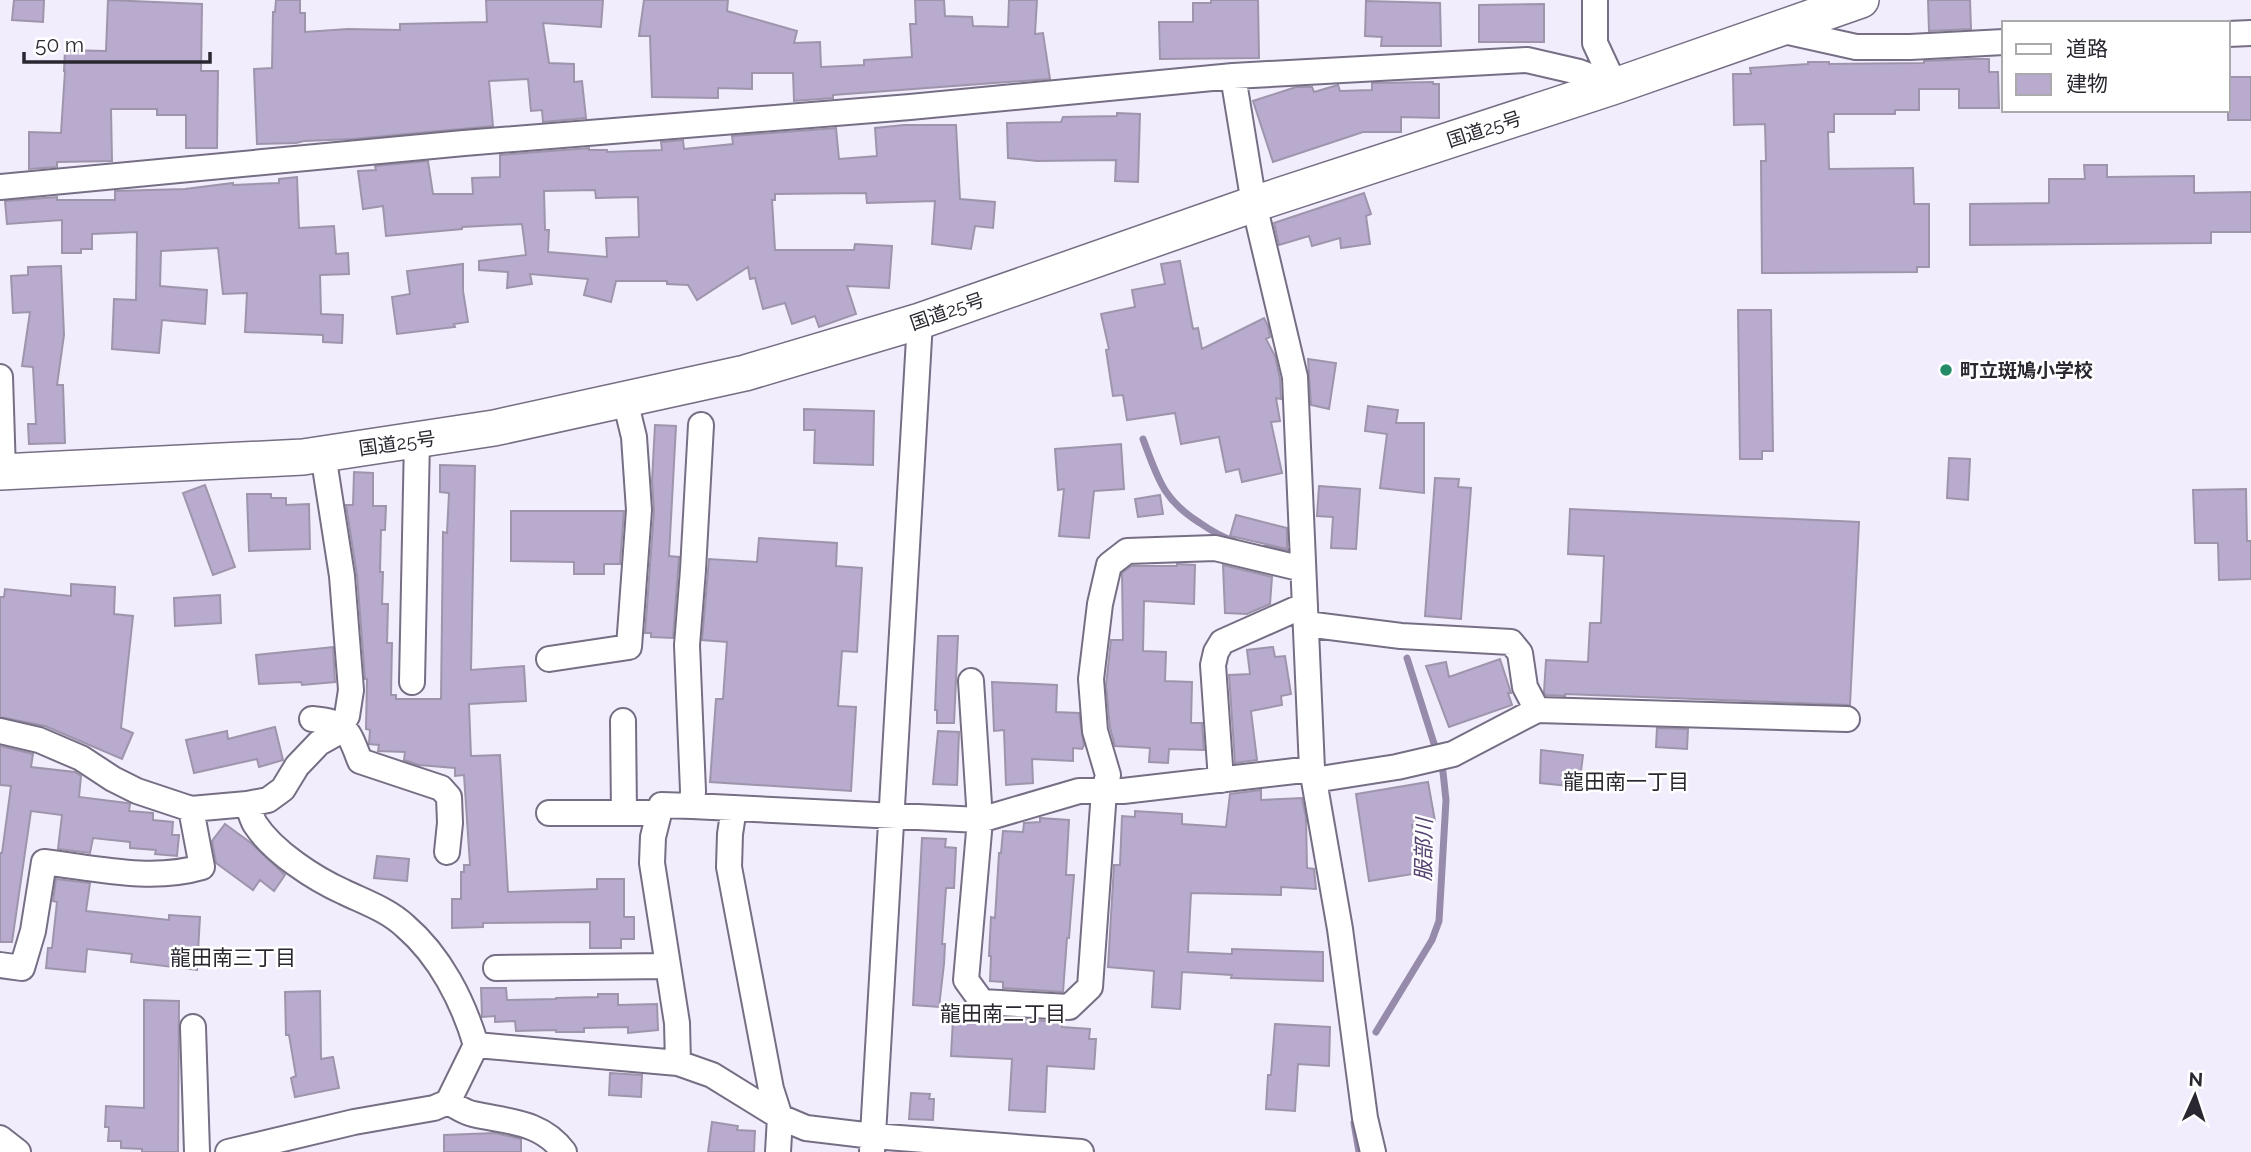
<svg xmlns="http://www.w3.org/2000/svg" width="2251" height="1152" font-family="Raleway,'Noto Sans JP',sans-serif">
<style>
.lines{fill:none;stroke-linecap:round;stroke-linejoin:round}
.stream{stroke:#978bab;stroke-width:7}
.building{fill:#b8abcd;stroke:#9e95ac;stroke-width:2;fill-rule:evenodd}
.minor-casing{stroke:#766e84;stroke-width:28}
.highway-casing{stroke:#766e84;stroke-width:38}
.minor{stroke:#fff;stroke-width:24}
.highway{stroke:#fff;stroke-width:35}
.poi-dot{fill:#248b67;stroke:#fff;stroke-width:2.5}
.labels{text-anchor:middle;stroke-width:5;stroke-linejoin:round;paint-order:stroke}
.street-label{font-size:19px;fill:#2b2730;stroke:#fff}
.poi-label{font-size:19px;font-weight:bold;fill:#2b2730;stroke:#fff;text-anchor:start}
.neighbourhood-label{font-size:21px;fill:#2b2730;stroke:#fff}
.water-label{font-size:21px;font-style:italic;fill:#554170;stroke:#fff}
</style>
<rect width="100%" height="100%" fill="#f2edfc"/>
<g class="lines">
<!-- stream -->
<path class="stream" d="M1143,439c15,40 20,61 57,84 10,7 22,14 34,18
M1266,548l25,4
M1376,1032l56,-92 7,-19 7,-121 -3,-28 -36,-114
M1354,1123l5,29"/>
</g>
<!-- building -->
<path class="building" d="M14,0h30l-1,22 -31,-2z
M108,0l94,4 -1,67h17l-1,77h-31v-33h-29v-6h-46l1,52 -55,1v5l-28,2v-37l32,1 4,-62h-1l1,-21 41,1z
M276,0h24v13h5v19l43,-3 52,1v-6l87,-2 -1,-22h117l-2,27 -58,-4 6,40 25,1v18l8,-1 4,37 -43,4 -1,-12 -11,1 -3,-32 -39,2 4,45 -140,13 -49,2 -8,2 -39,1 -3,-75 18,-1 1,-56h2z
M644,0h84l-1,11 70,20 -3,12 26,-1 1,25 43,-2v-5l48,-3 -2,-33h6l-1,-24h29l1,16 27,1 1,9 35,1 1,-27h28l-2,34 8,-1 7,46 -217,16v3l-39,3 -1,-28h-41v16l-34,-1v10l-66,-1 -2,-61h-11z
M1211,0h47l1,58 -99,1 -1,-37h34v-19h18z
M1928,0h42l1,29 -42,2z
M1366,1l74,2 1,43h-60l1,-9 -17,-1z
M1544,4v38h-65v-37z
M1971,59h18v13h9l1,36h-40v-19h-40v21h-24v4h-61v18h-6l1,37 84,-1 1,36h15v63h-12v5l-155,1 -1,-112h5l-1,-37 -31,1 -1,-51h18l-1,-6 58,-4v-2h21v2l95,-1v-2z
M2228,77h23v43h-23z
M1433,82v2h6v34l-38,-1v15h-38l-90,30 -20,-61 43,-14h16l2,5 24,-7 2,6 32,-1v-7z
M1117,113l23,1 -2,68 -23,-1 1,-21 -79,1 -29,-3 -1,-35 54,-1 2,-5 54,-1z
M904,125h52l4,74 35,3 -2,26 -18,-2 -4,23 -39,-5 3,-43 -68,2 -1,-10 -91,1v6h-3l3,50h79l1,-6 37,2 -3,42 -42,-2 9,28 -37,13 -4,-11 -23,8 -7,-21 -22,6 -8,-31 -5,1 -2,-12 -51,33 -9,-15 -21,-1v-3h-51l-5,21 -27,-7 4,-16 -58,-5 2,10 -25,4 1,-16 -29,-2v-9l47,-6 -4,-31 -60,3v2l-76,7 -3,-30 -20,3 -5,-38 18,-1 -1,-4 53,-5 5,33h40l-1,-16 28,-1v-22l89,-7v2h18v2l55,-2 -1,-8 22,-2 1,9 49,-5 -1,-8 104,-8 3,31 38,-3 -2,-28zM595,190l1,8 42,-1 1,40 -33,1 1,19 -59,-5 1,-22h-4l-1,-39z
M2084,165h23v12l87,-1v17l57,-1v40h-40v11l-241,2v-41l79,-1v-24h36z
M297,177l2,51 35,-2 2,28 12,-1 1,21 -29,1 1,39 22,1 -1,28 -19,-1v-7l-78,-3 2,-39 -24,1 -5,-46 -57,3 -1,35 47,4 -2,34 -43,-4 -3,33 -47,-4 2,-50 22,1 1,-68 -45,2v15h-11v4h-19v-33l-55,4 -2,-23 52,-4v3h58v-9l70,-2 48,-6v2l46,-2v-4z
M1364,193l7,21 -5,2 4,28 -29,4 -1,-10 -28,8 -3,-10 -30,9 -5,-22z
M1180,261l13,68 5,-1 4,21 62,-31 4,8 2,11 -4,2 9,17 5,23 1,20 -5,-1 4,23 -9,1 11,51 -40,9 -3,-13 -13,3 -7,-35 -38,7 -6,-31 -48,7 -4,-25 -10,1 -7,-46 3,-1 -8,-35 34,-7 -3,-17 33,-6 -4,-20z
M463,264v27l5,31 -14,2 1,3 -58,7 -5,-37 18,-3 -3,-23z
M61,266l3,69 -7,50h6l2,58 -36,1 -1,-20h8l-3,-57 -11,-1 8,-54 -17,1 -2,-37 17,-1v-8z
M1738,310h33l2,141h-11v8h-22z
M1308,359l28,4 -7,46 -18,-4z
M1368,406l30,4 -2,13h28v70l-44,-5 7,-54 -22,-3z
M804,409l70,2 -1,54 -59,-2 1,-33h-11z
M655,425l21,1 -7,130 10,1 -6,81 -22,-1v-4h-6l9,-122 -2,-30z
M1121,444l3,45 -30,2 -5,47 -30,-2 5,-47 -6,1 -3,-41z
M1949,458l21,1 -2,41 -21,-2z
M440,465l35,1 -4,204 53,-4 2,35 -57,3 2,52 29,-1 8,137 89,-3v-10h27v38h10v22h-13v9h-31v-26l-107,1v4l-31,1v-29h9v-27h3v-7h6l-6,-90 -9,1v-8l-36,-3 -15,-5 1,-8 -27,-1 1,-6 -10,-1 1,-14 -4,-1 1,-50h-2l-8,-104 -11,-70h7l1,-33 19,1v33h13l-1,24h-4l-1,42h3l-1,32h6l-1,39h5l-1,52h5v4h45l2,-167 4,1 2,-40 -9,-1z
M1435,478l24,1 -1,8 13,1 -10,131 -36,-3z
M205,485l30,82 -22,8 -30,-82z
M1319,486l41,3 -4,60 -25,-1 2,-31 -16,-1z
M2246,489l1,52h4v38l-32,1 -1,-37h-23l-2,-53z
M247,494h24v4h15v7l23,-1 1,45 -61,2z
M1160,495l3,19 -25,3 -3,-18z
M1570,509l289,13 -9,183 -285,-11v2l-19,-1 -2,-3 2,-32 42,2 2,-39h11l3,-67 -36,-2z
M511,511h113l-4,53h-16v10h-30v-12l-63,-1z
M1236,515l51,13v21l-57,-13z
M759,538l78,5 -1,23 26,2 -5,84 -15,-1 -4,55 18,1 -5,84 -141,-9 6,-83h7l4,-57 -25,-2 7,-81 48,3z
M1177,564l18,1 -1,39 -50,-3 -1,50 23,1 -1,29 27,1 -1,41h11l2,27 -35,-1 -1,14 -19,-1 1,-14 -35,-2 -5,-18 -4,-43 5,-45h12l-1,-67 9,-7h46z
M1223,565l49,12 -2,27 -23,10 -22,-1z
M71,584l44,3 -1,27 19,2 -12,112 12,5 -11,26 -77,-33 -45,-9v-120h4l1,-8 66,7z
M220,595l1,28 -46,3 -1,-28z
M938,636h20l-4,87h-17v-13h-2z
M333,647l2,35 -33,3 -1,-3 -42,2 -3,-29z
M1273,647l2,10 10,-1 6,38 -10,2 1,9 -31,6 6,49 -22,3 -6,-88 21,-1 -3,-24z
M1500,659l11,34h-3l4,12 -63,22 -23,-61 20,-4 3,15z
M992,682l65,3 -1,27 23,1 5,32 -2,4 -9,-1v13l-41,-2 1,24 -27,2 -2,-55 -10,1z
M275,727l8,33 -24,7 -2,-8 -63,14 -8,-33 41,-9 1,8z
M1657,728l31,1 -1,20 -31,-2z
M938,731l21,1 -2,53 -24,-1z
M0,746l33,8 -2,13 44,5 6,4 -2,21 48,6 3,1 -1,7 24,2v7l20,2 -1,13h7l-2,21 -22,-2 1,-4 -26,-2v-6l-37,-4 -3,15 -32,-4 4,-34 -31,-4 -19,131h-12v-89h2l9,-67 -11,-1z
M1541,750l42,5 -4,32 -39,-4z
M1428,782l7,39 -23,4 7,48 -50,8 -13,-87z
M1261,790v10l41,-2 4,20 1,50 7,1 2,20 -35,-2v8l-90,-2 -3,59 44,2v-5l91,3v29l-92,-3 1,-3 -50,-3 -2,37 -28,-2 2,-36 -46,-4 6,-102h6l2,-49 13,1v-6l47,3v10l44,3 4,-33z
M1040,818l29,2 -3,55h8l-5,63h-2l-4,54 -60,-4v-6l-13,-1 1,-25h-2l2,-39 4,1 4,-65h2l2,-22 20,1 1,-9 16,-1z
M225,824l26,19 34,32 -11,16 -14,-11 -7,10 -37,-27 -4,-22z
M922,838l24,1 -1,8 11,1 -2,40h-8l-4,56h3l-1,20 -5,43 -26,-2z
M377,856l32,3 -2,22 -33,-3z
M56,879l34,4 -4,28 83,9v-5l31,2 -3,53 -66,-8 1,-8 -45,-5 -2,23 -39,-4 2,-20h4l5,-46 -4,-1z
M481,988h25l1,12 49,-1v-1l42,-1v-3h20v11l39,-1 1,26 -30,3v-6l-44,1v4h-28v-2l-40,1 -1,-10 -20,1v-6l-13,1z
M320,991l1,68 12,-2 6,31 -44,9 -4,-19 5,-2 -7,-41h-3l-1,-43z
M144,1000l35,1 -1,151h-36v-3l-21,-1v-7h-13l1,-14h-4l1,-21 38,2z
M1001,1018l61,4v5l28,2 -1,10h7l-2,30 -47,-3 -2,46 -36,-2 3,-51 -61,-3 2,-37 33,2v-2l15,1z
M1275,1024l55,3 -1,39 -31,-2 -3,47 -29,-2 2,-34h3z
M610,1073l32,2 -1,22 -32,-2z
M911,1093l19,1 -1,5h5l-1,21 -24,-1z
M712,1122l26,4 -1,4 18,1 -1,21h-46z
M495,1133l26,6v13h-77v-17z"/>
<g class="lines">
<!-- minor casing -->
<g class="minor-casing">
<path id="minor" d="M1595,0v43l20,43
M1779,30l77,17h54l94,-5
M2228,34l23,-1
M1233,76l21,128 41,173 17,392 28,160 25,189 8,34
M0,187l464,-44 446,-36 323,-31 294,-16 52,12 36,14
M0,377l3,95
M701,425l-8,145 -6,75 6,146 -1,15 288,14 99,-29h44l189,-22
M1306,624l95,12 110,6 9,11 5,34 12,23 310,9
M549,659l80,-12 10,-137 -5,-73 -9,-37
M971,681l9,139 -14,160 16,22 87,5 21,-20 14,-196 4,-16 -13,-44 -4,-52 9,-75 9,-39 18,-14 88,-3 88,21
M412,682l5,-242
M312,719c35,3 36,11 48,42l81,27 8,9 1,26 -3,29
M623,721l1,92
M0,731l39,9 42,18 32,21 24,12 54,18 56,-5 21,-4 15,-11 14,-23 22,-23 16,-9 12,-18 4,-26 -9,-114 -19,-122
M1221,780l-8,-115 3,-13 6,-10 83,-37
M1314,780l83,-13 56,-13 84,-44
M734,808l-4,26 -1,33 42,222 9,28 -2,35
M549,813h110
M0,965l22,3 11,-37 11,-69c51,6 107,20 158,5l-11,-58
M496,968l172,-2
M193,1027l4,125
M476,1045l202,18 34,12 68,42 26,11 67,8 208,16
M678,1063l-1,-40 -25,-160 1,-26 8,-32 31,1
M448,1102c8,4 16,10 25,12 35,8 68,7 91,38
M0,1138l18,14
M228,1152l126,-30 80,-14 14,-6 28,-57c-13,-44 -36,-89 -71,-119 -17,-16 -40,-24 -61,-34 -29,-13 -71,-40 -89,-68 -3,-5 -5,-13 -8,-20
M872,1152l48,-831"/>
</g>
<!-- highway casing -->
<g class="highway-casing">
<path id="highway" d="M0,472l303,-15 191,-29 251,-55 175,-52 334,-117 361,-118 246,-86"/>
</g>
<!-- minor -->
<use href="#minor" class="minor"/>
<!-- highway -->
<use href="#highway" class="highway"/>
</g>
<!-- markers -->
<circle class="poi-dot" cx="1946" cy="370" r="7"/>
<g class="labels">
<!-- street labels -->
<g class="street-label">
<text transform="translate(1484 129) rotate(-18)" y="7">国道25号</text>
<text transform="translate(947 311) rotate(-19)" y="7">国道25号</text>
<text transform="translate(397 443) rotate(-8)" y="7">国道25号</text>
</g>
<!-- poi labels -->
<g class="poi-label">
<text x="1960" y="377">町立斑鳩小学校</text>
</g>
<!-- neighbourhood labels -->
<g class="neighbourhood-label">
<text x="1626" y="789">龍田南一丁目</text>
<text x="233" y="965">龍田南三丁目</text>
<text x="1003" y="1021">龍田南二丁目</text>
</g>
<!-- water labels -->
<g class="water-label">
<text transform="translate(1424 850) rotate(-89)" y="7">服部川</text>
</g>
</g>
<!-- legend -->
<rect x="2002" y="21" width="228" height="91" fill="#ffffff" stroke="#aaa9ac" stroke-width="2"/>
<rect x="2016" y="44" width="35" height="10" fill="#ffffff" stroke="#aaa9ac" stroke-width="2"/>
<text x="2066" y="56" font-size="21" fill="#2b2730">道路</text>
<rect x="2016" y="74" width="35" height="21" fill="#b8abcd" stroke="#aaa9ac" stroke-width="2"/>
<text x="2066" y="91" font-size="21" fill="#2b2730">建物</text>
<!-- north arrow -->
<g transform="translate(2195 1096) rotate(3)" stroke="#ffffff" stroke-width="5" paint-order="stroke">
<path d="M0-5L12 26L0 18L-12 26Z" fill="#2b2730"/>
<text y="-10" font-size="19" font-weight="bold" text-anchor="middle" fill="#2b2730">N</text>
</g>
<!-- scale -->
<path d="M24 52v10h186v-10" fill="none" stroke="#2b2730" stroke-width="3.5"/>
<text x="35" y="52" font-size="21" fill="#2b2730" stroke="#ffffff" stroke-width="5" paint-order="stroke">50 m</text>
</svg>
